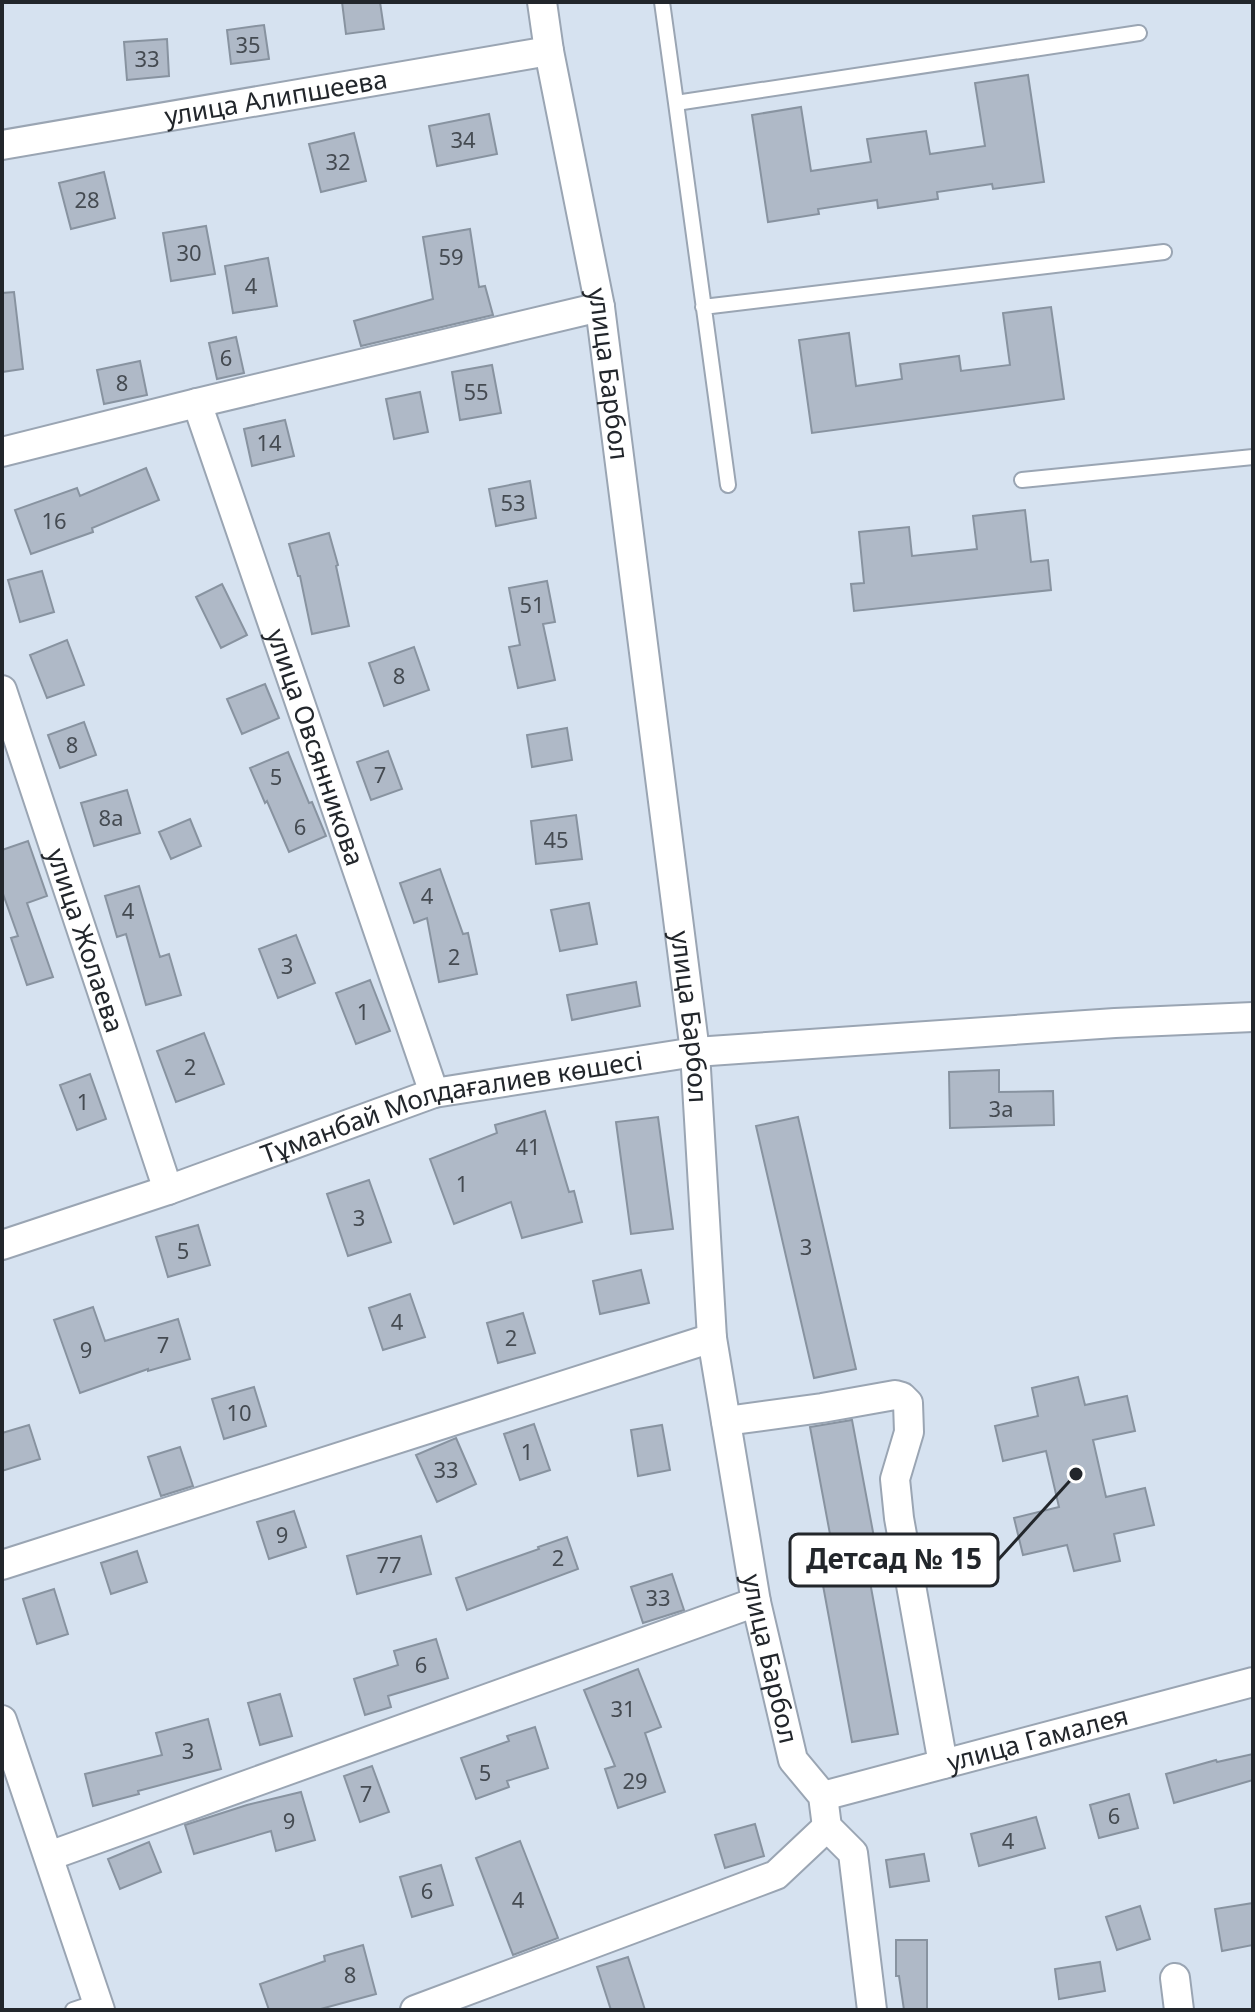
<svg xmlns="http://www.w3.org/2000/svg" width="1255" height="2012" font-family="'Noto Sans',sans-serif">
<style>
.building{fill:#afb9c7;stroke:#8893a0;stroke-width:2}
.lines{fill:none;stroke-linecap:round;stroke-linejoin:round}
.lane-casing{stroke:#9aa5b3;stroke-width:18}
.street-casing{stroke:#9aa5b3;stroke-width:32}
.lane{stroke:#fff;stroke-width:14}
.street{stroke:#fff;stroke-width:28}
.labels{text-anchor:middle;stroke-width:6;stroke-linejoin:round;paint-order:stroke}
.number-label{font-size:22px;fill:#454b52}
.street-label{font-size:26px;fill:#22262b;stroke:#fff}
.leader{fill:none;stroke:#22262b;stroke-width:3}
.callout-dot{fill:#22262b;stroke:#fff;stroke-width:3}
.callout{fill:#fff;stroke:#22262b;stroke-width:3}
.callout-label{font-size:28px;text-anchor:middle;font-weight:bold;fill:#22262b}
</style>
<rect width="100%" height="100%" fill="#d6e2f0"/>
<!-- building -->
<path class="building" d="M342,2h38l4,27 -38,5z
M264,25l5,34 -38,5 -4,-34z
M167,39l2,37 -42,4 -3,-38z
M1028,75l16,107 -51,7 -1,-5 -55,8 1,7 -60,9 -1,-8 -59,9 1,5 -51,8 -16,-107 49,-8 10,64 60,-9 -4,-23 59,-8 4,23 55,-8 -10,-63z
M489,114l8,40 -60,12 -8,-40z
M354,133l12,48 -45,11 -12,-48z
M104,172l11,46 -44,11 -12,-46z
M206,226l9,48 -44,7 -8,-48z
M470,229l9,58 6,-1 8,29 -132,31 -7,-25 79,-22 -10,-62z
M268,258l9,48 -44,7 -8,-47z
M14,292l9,77 -21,3v-79z
M1051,307l13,92 -252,34 -13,-93 50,-7 7,53 46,-7 -2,-15 59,-8 2,15 49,-6 -7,-52z
M236,337l8,36 -27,6 -8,-36z
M140,361l7,34 -43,9 -7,-34z
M492,365l9,48 -41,7 -8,-48z
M420,392l8,40 -34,7 -8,-40z
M285,420l9,36 -42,10 -8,-37z
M146,468l13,32 -67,28 1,4 -62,22 -16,-44 62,-22 3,8z
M530,481l6,37 -40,8 -7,-37z
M1025,510l6,52 17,-2 3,30 -197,21 -3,-27 13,-1 -5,-51 50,-5 3,29 65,-7 -4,-33z
M329,533l9,32 -2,1 13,60 -37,8 -12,-58h-2l-9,-32z
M42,571l12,41 -34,10 -12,-42z
M547,581l8,41 -12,2 12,56 -37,8 -9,-41 11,-2 -11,-57z
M222,584l25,51 -26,13 -25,-51z
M67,640l17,45 -37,13 -17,-43z
M414,647l15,43 -45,16 -15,-43z
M265,684l14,34 -37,16 -15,-35z
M84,722l12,33 -36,13 -12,-33z
M567,728l5,32 -40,7 -5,-32z
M388,751l14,38 -31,11 -14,-38z
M288,752l21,51 3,-1 14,34 -37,16 -22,-51 -2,2 -15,-35z
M127,790l13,43 -46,13 -13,-43z
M576,815l6,44 -46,5 -5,-43z
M190,819l11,27 -30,13 -12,-27z
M28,841l19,55 -20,7 26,74 -26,8 -16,-47 7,-2 -16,-45v-41z
M440,869l23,65 5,-1 9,41 -38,8 -12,-64 -13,5 -14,-40z
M139,886l21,71 9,-3 12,41 -35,10 -20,-71 -9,3 -12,-41z
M589,903l8,41 -37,7 -9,-41z
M296,935l19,48 -37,15 -19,-49z
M370,980l20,51 -34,13 -20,-51z
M636,982l4,24 -68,14 -5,-25z
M204,1033l20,51 -48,18 -19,-51z
M999,1070v22l54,-1 1,34 -104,3 -1,-56z
M90,1074l16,45 -29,11 -17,-45z
M545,1111l24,81 5,-1 8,31 -60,16 -11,-36 -57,22 -24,-65 67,-26 -2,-8z
M658,1117l15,112 -42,5 -15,-112z
M798,1117l58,252 -42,9 -58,-252z
M369,1180l22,62 -43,14 -21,-62z
M198,1225l12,40 -42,12 -12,-40z
M641,1270l8,33 -49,11 -7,-33z
M410,1294l15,43 -42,13 -14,-42z
M93,1307l12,34 73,-22 12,40 -42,12v-2l-68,24 -26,-73z
M523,1313l12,40 -37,10 -11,-40z
M1078,1377l7,28 42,-9 8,35 -42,9 13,57 39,-9 9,37 -40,9 6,27 -46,10 -7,-26 -44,10 -9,-37 45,-11 -13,-56 -43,10 -8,-35 43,-10 -6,-28z
M254,1387l12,39 -42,13 -12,-40z
M852,1420l30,160 -12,2 28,152 -46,8 -30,-162 16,-3 -28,-150z
M534,1424l16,46 -30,10 -16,-46z
M29,1425l11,34 -38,12v-38z
M662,1425l8,45 -32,6 -7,-46z
M456,1438l20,46 -39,18 -21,-47z
M180,1447l13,39 -32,10 -13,-39z
M294,1511l12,36 -37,12 -12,-37z
M421,1536l10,38 -74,20 -10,-38z
M567,1537l11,32 -111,41 -11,-32 83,-29 -1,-2z
M137,1551l10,31 -36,12 -10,-31z
M672,1574l12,36 -41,13 -12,-36z
M54,1589l14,45 -31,10 -14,-45z
M436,1639l12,39 -60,18 3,11 -26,8 -11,-36 44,-14 -4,-14z
M638,1669l23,58 -16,6 20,59 -47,16 -13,-39 10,-3 -31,-76z
M280,1694l12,42 -32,9 -12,-42z
M208,1719l13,50 -83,22 1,3 -46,12 -8,-32 77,-19 -6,-22z
M535,1727l13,41 -41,13 2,6 -33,12 -15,-41 48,-17 -2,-5z
M1253,1754v26l-79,23 -8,-29 50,-14 1,2z
M372,1766l17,46 -29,10 -16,-46z
M301,1792l14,48 -39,11 -5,-20 -77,23 -9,-29 62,-20z
M1129,1794l9,34 -39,10 -9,-33z
M1036,1817l9,31 -66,18 -8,-32z
M755,1824l9,32 -39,12 -10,-33z
M520,1841l38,97 -45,17 -37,-97z
M149,1842l12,30 -41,17 -12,-30z
M924,1854l5,27 -39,6 -4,-27z
M441,1865l12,40 -41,12 -12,-40z
M1253,1903v42l-31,6 -7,-42z
M1140,1906l10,33 -33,11 -11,-33z
M896,1940h31v70h-23l-5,-34h-3z
M363,1945l13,49 -59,16h-48l-9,-26 65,-23 -1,-5z
M628,1957l17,53h-34l-14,-43z
M1100,1962l5,29 -46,8 -4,-30z"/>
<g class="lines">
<!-- lane casing -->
<g class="lane-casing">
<path id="lane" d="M662,2l14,101 463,-70
M676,103l52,382
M703,307l461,-55
M1022,480l231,-23
M73,2010l24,-8"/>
</g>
<!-- street casing -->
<g class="street-casing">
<g id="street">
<path id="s1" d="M542,2l7,49 51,256 95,745 17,286 44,264 37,158 30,36 4,31 26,26 19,157"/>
<path id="s2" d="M2,145l547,-94"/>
<path id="s3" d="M197,403l237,690"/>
<path d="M2,452l195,-49 403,-96"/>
<path id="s4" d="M2,690l166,500"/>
<path id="s5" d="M2,1245l166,-55 266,-97 261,-41 420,-29 138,-6"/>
<path d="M726,1421l96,-13 73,-13 7,2 6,6 1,29 -14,47 4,39 44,246"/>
<path d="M2,1565l710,-227"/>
<path d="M2,1720l98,290"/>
<path id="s6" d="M823,1796l430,-114"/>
<path d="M49,1856l707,-254"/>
<path d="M1175,1978l4,32"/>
<path d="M415,2010l361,-135 51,-48"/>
</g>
</g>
<!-- lane -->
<use href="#lane" class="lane"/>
<!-- street -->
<use href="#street" class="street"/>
</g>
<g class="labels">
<!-- number labels -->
<g class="number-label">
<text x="248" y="53">35</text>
<text x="147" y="67">33</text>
<text x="463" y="148">34</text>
<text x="338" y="170">32</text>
<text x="87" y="208">28</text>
<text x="189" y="261">30</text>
<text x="451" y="265">59</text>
<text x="251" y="294">4</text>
<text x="226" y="366">6</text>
<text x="122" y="391">8</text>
<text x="476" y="400">55</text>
<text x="269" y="451">14</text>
<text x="513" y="511">53</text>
<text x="54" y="529">16</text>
<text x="532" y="613">51</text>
<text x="399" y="684">8</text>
<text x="72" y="753">8</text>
<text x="380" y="783">7</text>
<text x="276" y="785">5</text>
<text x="111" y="826">8а</text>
<text x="300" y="835">6</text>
<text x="556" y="848">45</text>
<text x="427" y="904">4</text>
<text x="128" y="919">4</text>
<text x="454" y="965">2</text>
<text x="287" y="974">3</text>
<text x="363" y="1020">1</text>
<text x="190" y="1075">2</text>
<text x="83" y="1110">1</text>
<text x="1001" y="1117">3а</text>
<text x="528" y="1155">41</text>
<text x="462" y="1192">1</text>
<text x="359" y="1226">3</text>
<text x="806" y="1255">3</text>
<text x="183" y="1259">5</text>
<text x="397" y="1330">4</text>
<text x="511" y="1346">2</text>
<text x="163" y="1353">7</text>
<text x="86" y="1358">9</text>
<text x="239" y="1421">10</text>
<text x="527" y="1460">1</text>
<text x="446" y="1478">33</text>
<text x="282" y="1543">9</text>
<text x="558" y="1566">2</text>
<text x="389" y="1573">77</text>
<text x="658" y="1606">33</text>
<text x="421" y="1673">6</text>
<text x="623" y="1717">31</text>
<text x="188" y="1759">3</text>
<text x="485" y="1781">5</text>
<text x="635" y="1789">29</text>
<text x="366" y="1802">7</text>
<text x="1114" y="1824">6</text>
<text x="289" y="1829">9</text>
<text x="1008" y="1849">4</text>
<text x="427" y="1899">6</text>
<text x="518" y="1908">4</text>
<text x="350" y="1983">8</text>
</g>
<!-- street labels -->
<g class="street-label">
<text dy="9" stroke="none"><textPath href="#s2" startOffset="278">улица Алипшеева</textPath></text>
<text dy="9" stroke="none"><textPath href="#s1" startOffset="378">улица Барбол</textPath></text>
<text dy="9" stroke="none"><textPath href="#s3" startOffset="364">улица Овсянникова</textPath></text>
<text dy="9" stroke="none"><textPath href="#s4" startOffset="264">улица Жолаева</textPath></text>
<text dy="9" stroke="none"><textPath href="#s1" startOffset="1026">улица Барбол</textPath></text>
<text dy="9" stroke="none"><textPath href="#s5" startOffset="472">Тұманбай Молдағалиев көшесі</textPath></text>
<text dy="9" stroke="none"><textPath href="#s1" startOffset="1674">улица Барбол</textPath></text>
<text dy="9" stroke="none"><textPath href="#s6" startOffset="222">улица Гамалея</textPath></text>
</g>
</g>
<!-- callouts -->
<path class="leader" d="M1076 1474L998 1560"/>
<circle class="callout-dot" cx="1076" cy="1474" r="8"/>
<rect class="callout" x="790" y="1534" width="208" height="52" rx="8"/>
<g class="callout-label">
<text x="894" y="1569">Детсад № 15</text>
</g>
<!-- border -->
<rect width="1255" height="2012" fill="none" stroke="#22262b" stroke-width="8"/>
</svg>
